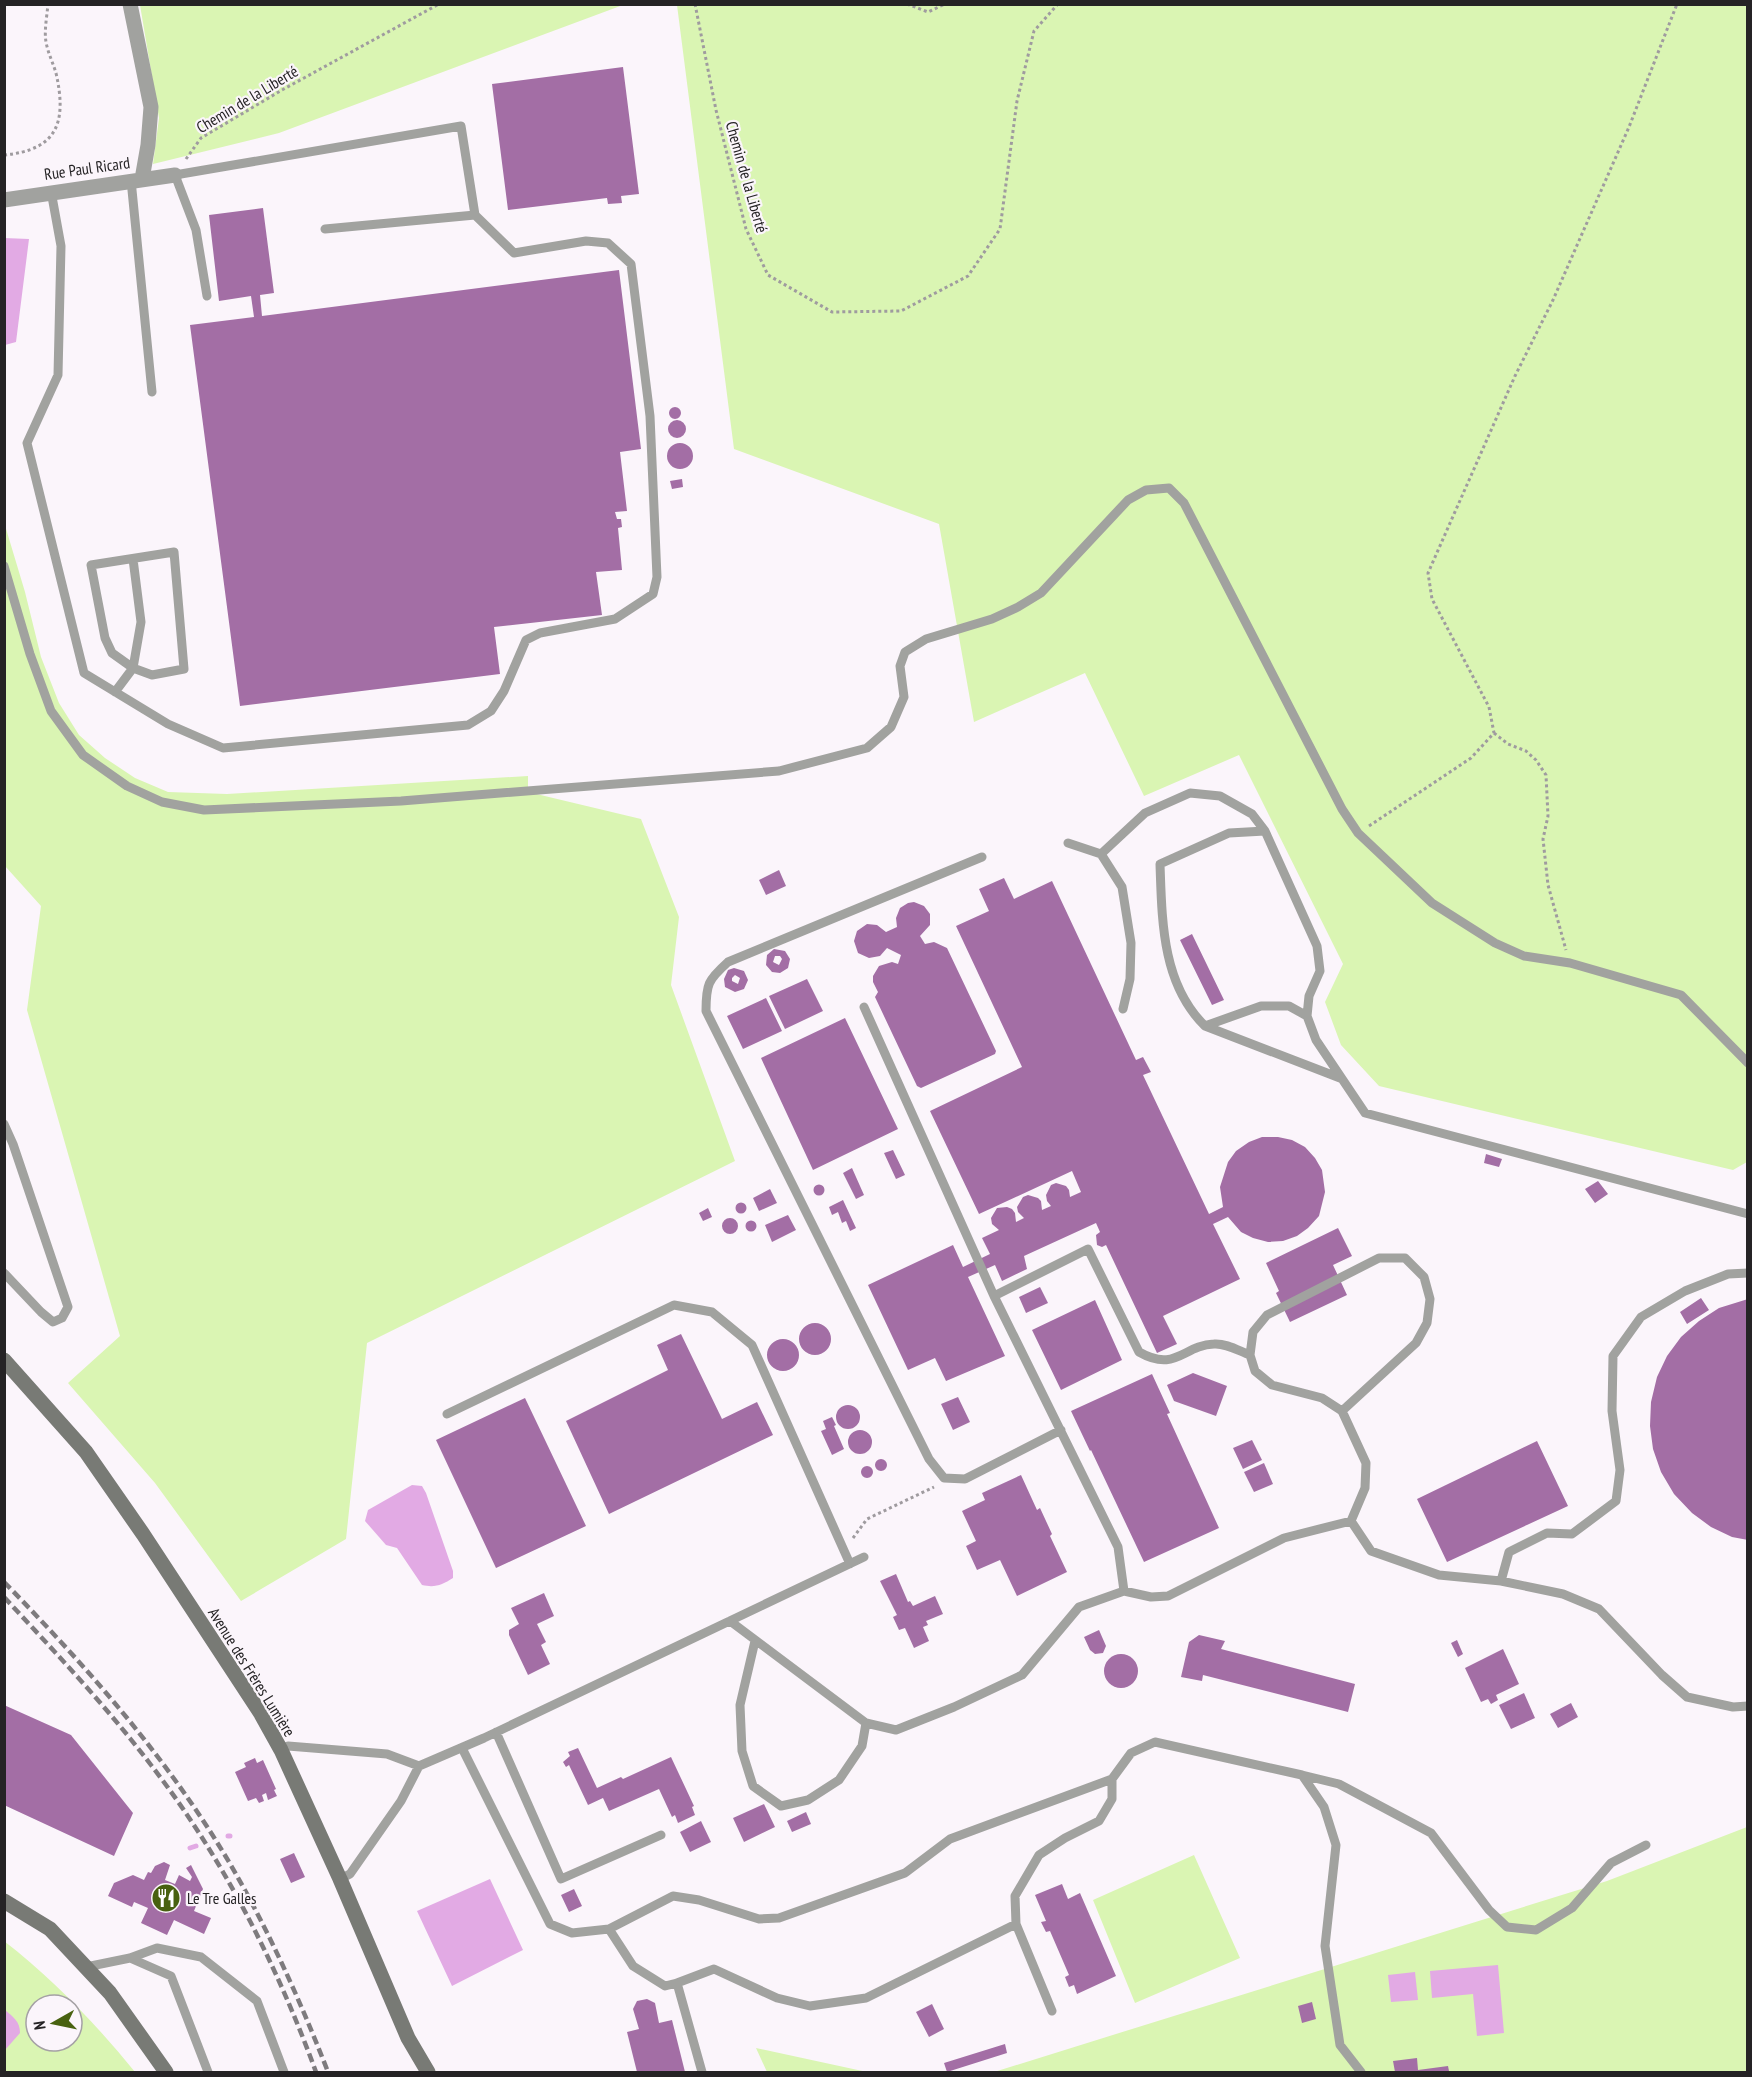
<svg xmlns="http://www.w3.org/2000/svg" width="1752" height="2077" font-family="'PT Sans Narrow',sans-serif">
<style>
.green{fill:#daf5b3;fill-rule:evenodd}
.water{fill:#e2aae4}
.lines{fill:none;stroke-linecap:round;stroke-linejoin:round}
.stream{stroke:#e2aae4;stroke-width:5}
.building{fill:#a36ea5;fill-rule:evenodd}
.path{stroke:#9f9b9f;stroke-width:3;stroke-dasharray:3 3;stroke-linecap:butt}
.lane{stroke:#a1a29f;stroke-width:9}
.street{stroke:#a1a29f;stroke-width:15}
.secondary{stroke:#787a75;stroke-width:15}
.rail{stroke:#7e7b7e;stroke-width:4.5;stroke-dasharray:9 4.5;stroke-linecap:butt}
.labels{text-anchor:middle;stroke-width:4.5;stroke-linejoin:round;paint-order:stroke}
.street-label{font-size:16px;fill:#252325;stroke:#fbf5fb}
.poi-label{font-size:16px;fill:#252325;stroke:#fbf5fb;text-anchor:start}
</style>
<rect width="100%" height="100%" fill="#fbf5fb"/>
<!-- green -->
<path class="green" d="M140,5h483l-344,128 -126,31 6,-46z
M677,5h1070v1157l-14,8 -354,-84 -38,-41 -16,-43 18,-38 -104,-209 -95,41 -59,-123 -111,49 -35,-198 -205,-75z
M4,522l21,70 16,65 18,46 20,32 26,23 30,20 33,14 59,2 301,-18v16l113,27 38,98 -8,68 64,176 -368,182 -21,196 -105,62 -86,-118 -87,-100 52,-47 -93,-326 14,-104 -36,-40z
M1747,1827v245h-753l613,-191z
M1194,1855l46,103 -105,45 -42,-103z
M4,1941c49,38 92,83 131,131h-130zM36,2005h36v36h-36z
M756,2048l111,24h-100z"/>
<!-- water -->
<path class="water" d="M4,238l25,1 -13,103 -11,3z
M412,1485l10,1 4,7 27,78v7c-11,7 -18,10 -31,7l-25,-37 -11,-3 -21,-24 3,-11z
M490,1879l33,71 -71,36 -35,-75z
M1498,1965l6,68 -27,3 -4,-42 -41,4 -2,-27z
M1415,1972l3,28 -27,2 -3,-27z
M5,2010c8,7 15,11 15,23l-15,17z"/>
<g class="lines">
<!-- stream -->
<path class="stream" d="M228,1836h2
M190,1848l6,-2"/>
</g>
<!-- building -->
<path class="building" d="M623,67l16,127 -18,2 1,7 -14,1 -1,-6 -99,12 -16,-126z
M263,208l11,85 -14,2 2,21 357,-46 22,179 -21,3 7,59 -12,1 2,7h4l1,8 -4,1 4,42 -26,2 6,43 -108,12 6,47 -260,32 -50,-381 64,-8 -3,-21 -32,5 -10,-86z
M669 413a6 6 0 1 1 12 0a6 6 0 1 1-12 0Z
M668 429a9 9 0 1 1 18 0a9 9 0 1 1-18 0Z
M667 456a13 13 0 1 1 26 0a13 13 0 1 1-26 0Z
M682,479l1,8 -11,2 -2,-8z
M779,870l7,16 -20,9 -7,-15z
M1004,878l10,21 38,-18 84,179 7,-3 8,15 -8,3 66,139 14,-7 -3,-20 8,-25 8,-11 13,-9 13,-5h16l14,3 13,7 10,11 7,12 3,22 -6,24 -11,12 -11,8 -14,5 -15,1 -15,-4 -12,-6 -13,-15 -15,7 27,55 -77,37 14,28 -20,9 -51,-108 -4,2 -5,-2 -1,-10 4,-3 -4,-9 -72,33 3,13 -25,12 -7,-16 -27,12 37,79 -59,25 -11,-23 -27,12 -40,-85 85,-40 10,22 27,-13 -8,-16 17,-8 -7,-6 -1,-6 6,-10 10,-1 5,2 3,4 1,9 8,-4 -6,-6 -1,-5 6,-10 5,-2 10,3 3,3 1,9 9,-4 -4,-5 -1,-6 5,-10 5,-2 10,3 3,4 1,7 11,-5 -9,-21 -93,43 -49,-103 92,-44 -66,-141 33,-15 -10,-22z
M914,902l10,4 6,8v11l-10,11 5,8 9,-2 13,6 49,103 -1,3 -74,34 -4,-2 -42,-89 3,-5 -5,-10v-6l6,-10 13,-4 6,2 3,-9 -14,-7 -7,8 -11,2 -11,-5 -4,-12 3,-10 10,-7 10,1 9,7 11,-5 -1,-9 4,-10 8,-5z
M1192,934l32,66 -12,5 -32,-65z
M774,949l11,2 5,8 -2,9 -8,5 -8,-1 -6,-7 1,-10zM775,956h5l2,3 -3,6 -6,-3z
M734,968l10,3 4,9 -4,9 -9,3 -10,-5 -1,-8 4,-9zM735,975l5,3 -2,6 -6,-3v-3z
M807,979l16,32 -38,18 -16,-33z
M766,998l16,33 -39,18 -16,-33z
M845,1018l53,111 -85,41 -52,-112z
M893,1150l12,25 -9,4 -12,-26z
M1486,1154l16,5 -3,8 -15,-4z
M852,1168l12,27 -8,4 -13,-26z
M1598,1181l10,13 -13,9 -10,-14z
M813.5 1190a5.5 5.5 0 1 1 11 0a5.5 5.5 0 1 1-11 0Z
M770,1189l7,14 -18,8 -6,-13z
M843,1200l13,28 -6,3 -4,-10 -4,2 -4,-11 -6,3 -3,-8z
M735.5 1208a5.5 5.5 0 1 1 11 0a5.5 5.5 0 1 1-11 0Z
M708,1208l4,9 -9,4 -4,-8z
M788,1215l8,15 -24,12 -7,-17z
M722 1226a8 8 0 1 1 16 0a8 8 0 1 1-16 0Z
M745.5 1226a5.5 5.5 0 1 1 11 0a5.5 5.5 0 1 1-11 0Z
M1338,1228l14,28 -19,9 14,30 -57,27 -14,-29 3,-2 -13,-28z
M1040,1287l8,16 -22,10 -7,-16z
M1701,1298l8,12 -22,14 -7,-12z
M1748,1299v241l-16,-3 -21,-10 -19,-14 -18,-19 -13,-22 -8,-23 -3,-23 1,-24 6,-25 10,-21 14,-19 18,-16 20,-13z
M1095,1300l27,60 -61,30 -29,-60z
M799 1339a16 16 0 1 1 32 0a16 16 0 1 1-32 0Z
M681,1334l41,85 35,-17 16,33 -164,79 -43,-93 102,-51 -11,-25z
M767 1355a16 16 0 1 1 32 0a16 16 0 1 1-32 0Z
M1193,1373l34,13 -11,30 -42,-15 -7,-16z
M1152,1374l18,39 -3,1 52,114 -75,34 -53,-112 -1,1 -19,-40z
M958,1397l12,25 -17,8 -12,-26z
M525,1398l61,128 -90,42 -60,-128z
M836 1417a12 12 0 1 1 24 0a12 12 0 1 1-24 0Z
M832,1417l4,8 -2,1 10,23 -12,6 -11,-24 5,-2 -3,-8z
M848 1442a12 12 0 1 1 24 0a12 12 0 1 1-24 0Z
M1252,1440l10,20 -19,9 -10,-21z
M1537,1441l31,65 -121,56 -30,-63z
M875 1465a6 6 0 1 1 12 0a6 6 0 1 1-12 0Z
M1264,1463l9,21 -19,8 -10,-20z
M861 1472a6 6 0 1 1 12 0a6 6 0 1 1-12 0Z
M1021,1475l16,35 3,-2 12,26 -2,2 17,36 -50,24 -17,-36 -23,10 -11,-24 10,-5 -14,-30 23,-11 -3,-7z
M896,1574l12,28 2,-1 3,5 22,-10 8,18 -17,7 2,4 -5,2 6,14 -15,7 -9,-20 -6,2 -6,-13 4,-2 -17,-34z
M544,1593l10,23 -17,8 9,18 -5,3 9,19 -22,11 -19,-40v-5l10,-6 -8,-16z
M1099,1630l7,16 -3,7 -8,1 -5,-4 -6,-13z
M1199,1635l26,6 -4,8 134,35 -7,28 -145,-37 -1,6 -21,-4 8,-35z
M1457,1640l6,14 -5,3 -7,-14z
M1503,1649l16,35 -23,11 2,5 -7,4 -3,-5 -7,3 -16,-34z
M1104 1671a17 17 0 1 1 34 0a17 17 0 1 1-34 0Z
M1524,1693l11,25 -24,11 -12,-24z
M1571,1703l7,14 -20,11 -8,-14z
M4,1705l67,30 62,78 -19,43 -110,-51z
M578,1748l19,40 24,-11 2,2 48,-22 23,49 -2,1 3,8 -17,8 -3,-8 -3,2 -13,-28 -50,22 -6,-13 -15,7 -19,-40 -3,2 -3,-5 7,-6 -2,-4z
M255,1758l2,5 6,-3 13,29 -2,1 3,6 -9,4 -2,-7 -4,2 2,6 -5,2 -3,-5 -8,3 -13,-29 11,-5 -2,-4z
M764,1804l11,23 -31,15 -11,-24z
M806,1812l5,12 -19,8 -5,-11z
M701,1821l10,21 -21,10 -10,-20z
M294,1853l11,24 -14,6 -11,-24z
M164,1862l6,3 -5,15 10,4 4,-9 11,6 2,-4 -6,-9 5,-3 12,24 -9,22 17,7 -7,16 -30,-14 -7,15 -26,-12 7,-15 -14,-6 -2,5 -24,-11 6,-13 19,-8 11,5 4,-8 3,1 4,-7z
M1062,1884l6,15 12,-6 36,83 -39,18 -3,-9 -5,2 -4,-10 4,-2 -19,-44 -4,1 -5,-10 5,-1 -11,-26z
M574,1889l8,17 -13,6 -8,-17z
M647,1999l8,4 4,20 13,-3 13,52h-48l-10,-40 12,-3 -6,-20 4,-8z
M1312,2002l4,17 -14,4 -4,-17z
M932,2004l12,25 -15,8 -13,-25z
M1005,2044l2,9 -60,19 -3,-9z
M1417,2058l1,12 30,-4 1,5 -54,1 -2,-11z"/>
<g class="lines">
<!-- path -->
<path class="path" d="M695,4l21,106 30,119 22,46 64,37 69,-1 67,-35 32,-47 17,-128 17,-70 24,-27
M907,4l21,8 17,-8
M4,155c54,-5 63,-33 52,-82 -3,-10 -8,-20 -10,-31 -2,-11 1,-26 2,-38
M186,159l15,-21 81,-48 157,-86
M1494,733l14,11 18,7 10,9 10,15 2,41 -5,23 5,46 18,65
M1369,826l102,-68 23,-25 -5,-26 -57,-108 -4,-26 87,-197 38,-76 76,-173 48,-123
M853,1538l14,-19 67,-32"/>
<!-- lane -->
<path class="lane" d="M131,180l21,212
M51,191l10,55 -3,129 -31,68 57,230 84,51 55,24 245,-23 23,-14 13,-20 22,-51 14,-7 75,-14 38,-25 4,-17 -7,-161 -19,-152 -23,-21 -22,-2 -72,12 -39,-38
M207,296l-11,-66 -21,-55 286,-49 14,89 -150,14
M174,552l10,117 -32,6 -19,-7 -21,-15 -7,-15 -14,-73z
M4,566l26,88 21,57 32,44 44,31 35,16 42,8 197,-9 378,-30 88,-23 24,-21 13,-30 -4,-31 5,-14 21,-13 66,-20 26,-12 23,-14 87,-93 18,-10 23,-2 15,15 158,306 16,24 74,70 63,40 29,13 46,7 111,32 67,68
M115,692l18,-24 8,-46 -8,-63
M1265,831l-36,2 -69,31c2,57 2,120 45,162l135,52
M1068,843l33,11
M982,857l-254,105c-20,18 -22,22 -22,49l223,448 15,19 21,1 96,-49
M864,1007l130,289 124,251 6,44
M1123,1009l7,-30 1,-36 -9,-56 -21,-33 44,-41 45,-20 30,3 32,18 13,17 52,115 3,25 -11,25 -2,20 9,24 49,73 383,101
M1205,1026l56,-20h28l18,10
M4,1124l9,20 55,163 -6,11 -9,4 -12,-10 -37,-39
M994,1296l94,-47 51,103c37,21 44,-7 75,-8 12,-1 25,7 36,11
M1342,1411l74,-68 11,-20 3,-24 -6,-22 -19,-19h-26l-112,57 -14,17 -3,23 5,16 17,14 50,13 20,13 24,52 -1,25 -14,33
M447,1414l227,-109 38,7 40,33 98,219
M1501,1581l8,-29 38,-19 25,1 44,-33 4,-31 -8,-59 1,-55 28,-39 44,-26 43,-17 20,-1
M730,1621l136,102 30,7 58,-23 68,-32 57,-68 45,-16 27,6 17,-1 116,-58 67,-17 20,30 68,24 62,6 62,13 36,15 63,66 25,22 46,10 15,-1
M755,1641l-15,64 2,46 11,35 28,20 27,-6 31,-20 23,-34 4,-23
M496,1732l65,147 100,-44
M462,1748l88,176 22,9 37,-4 64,-33 26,4 60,19 20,-1 126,-45 45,-34 162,-60 19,-26 24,-11 147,33 22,32 12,38 -11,101 15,99 21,27
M281,1750l7,-4 99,8 32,12 -18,35 -51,73 -10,5
M419,1766l65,-28 380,-181
M1302,1775l37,9 92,49 58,77 18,17 29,3 36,-22 39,-45 35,-18
M609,1929l24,37 32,20 12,-3 25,89
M130,1958l41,18 37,96
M86,1967l44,-9 27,-10 44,9 56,44 27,71
M677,1983l37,-14 63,29 33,8 56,-8 150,-74
M1052,2011l-36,-87 -1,-28 24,-41 26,-17 34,-17 13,-22v-20"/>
<!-- street -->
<path class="street" d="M130,4l21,103 -3,38 -6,34
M4,200l171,-25"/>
<!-- secondary -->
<path class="secondary" d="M4,1360l82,92 57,82 118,180 20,36 59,129 68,159 20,34
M4,1901l46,28 60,64 56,79"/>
<!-- rail -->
<path class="rail" d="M4,1582c84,86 164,177 225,280 39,67 71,138 99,210
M4,1597c51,55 102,109 147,168 72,93 125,198 165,307"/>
</g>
<!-- icons -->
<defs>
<g id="restaurant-disc" transform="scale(1.5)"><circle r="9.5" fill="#486110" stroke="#fbf5fb"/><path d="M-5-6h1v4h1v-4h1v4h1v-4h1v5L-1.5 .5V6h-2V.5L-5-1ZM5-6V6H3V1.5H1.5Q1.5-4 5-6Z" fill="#fff"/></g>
</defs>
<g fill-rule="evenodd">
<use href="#restaurant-disc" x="166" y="1898"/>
</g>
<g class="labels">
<!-- street labels -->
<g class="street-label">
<text transform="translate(247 99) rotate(-31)" y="6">Chemin de la Liberté</text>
<text transform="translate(87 168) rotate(-8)" y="6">Rue Paul Ricard</text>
<text transform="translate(747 177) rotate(74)" y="6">Chemin de la Liberté</text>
<text transform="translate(252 1672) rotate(58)" y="6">Avenue des Frères Lumière</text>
</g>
<!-- poi labels -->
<g class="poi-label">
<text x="187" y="1904">Le Tre Galles</text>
</g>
</g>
<!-- border -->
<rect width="1752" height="2077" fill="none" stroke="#252325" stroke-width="12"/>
<!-- north arrow -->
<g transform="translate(54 2023) rotate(261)"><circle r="28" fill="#fbf5fb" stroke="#a5a1a5" stroke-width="1.5"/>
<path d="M0-4.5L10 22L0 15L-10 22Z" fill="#486110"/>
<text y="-9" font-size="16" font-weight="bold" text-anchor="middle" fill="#252325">N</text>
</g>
</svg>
